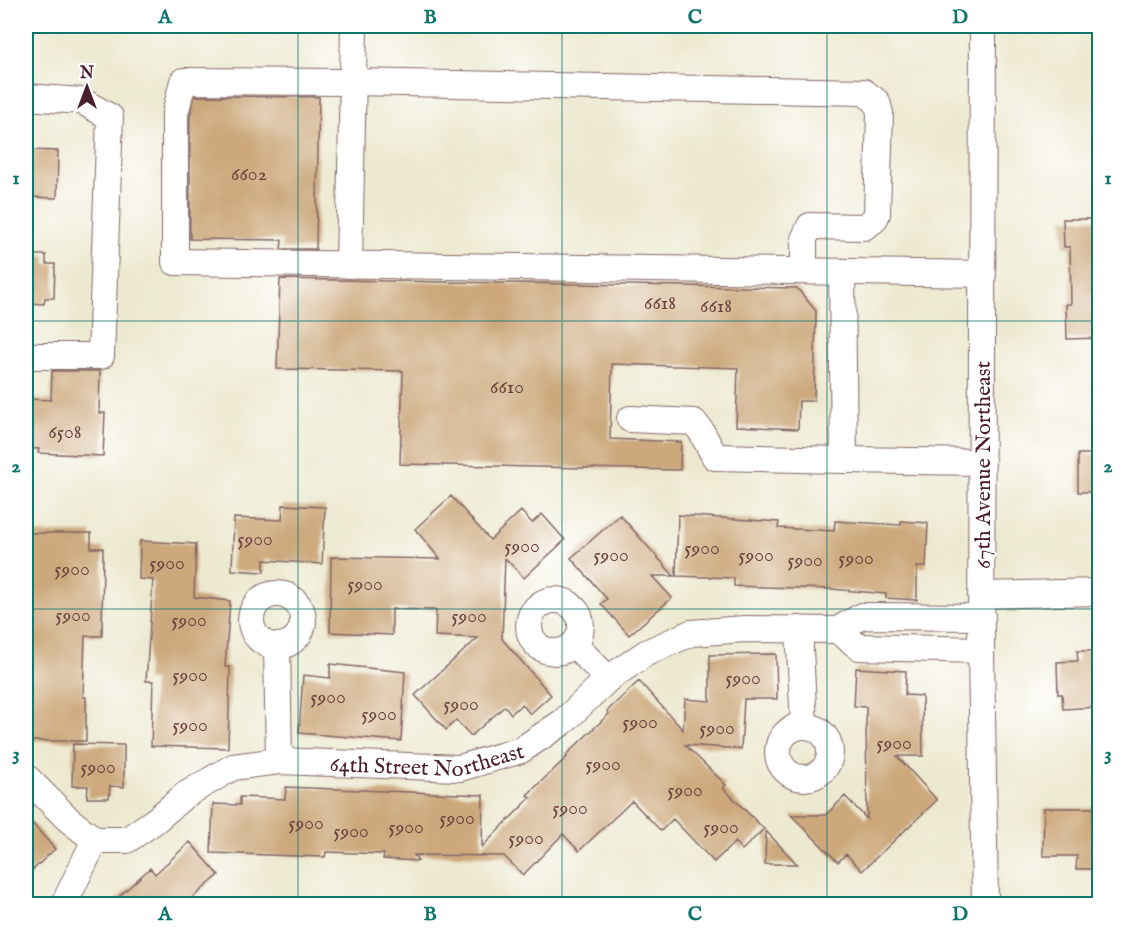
<svg xmlns="http://www.w3.org/2000/svg" width="1125" height="930" font-family="'IM FELL English',serif">
<style>
.building{fill:#cca87b}
.lines{fill:none;stroke-linecap:round;stroke-linejoin:round}
.minor-casing{stroke:#836665;stroke-width:28}
.minor{stroke:#fff;stroke-width:26}
.grid{fill:none;stroke:#0f766e;stroke-width:1.5;stroke-opacity:0.55}
.labels{text-anchor:middle;stroke-width:4.5;stroke-linejoin:round;paint-order:stroke}
.number-label{font-size:20px;fill:#6a413f}
.street-label{font-size:22px;fill:#4a1f2b;stroke:#fff}
.neatline{fill:none;stroke:#0f766e;stroke-width:2}
.grid-label{font-size:20px;text-anchor:middle;font-weight:bold;fill:#0f766e}
</style>
<rect width="100%" height="100%" fill="#fff"/>
<filter id="ink" filterUnits="userSpaceOnUse"><feTurbulence type="fractalNoise" baseFrequency=".0167" numOctaves="2"/><feDisplacementMap in="SourceGraphic" scale="12" xChannelSelector="R" yChannelSelector="G"/><feConvolveMatrix kernelMatrix="1 2 1 2 8 2 1 2 1" color-interpolation-filters="sRGB"/></filter>
<filter id="wash" filterUnits="userSpaceOnUse"><feTurbulence type="fractalNoise" baseFrequency=".008" numOctaves="4" result="noise"/><feDisplacementMap in="SourceGraphic" scale="24" xChannelSelector="R" yChannelSelector="G"/><feGaussianBlur stdDeviation="1.35" result="paint"/><feColorMatrix in="noise" values="0 0 0 0 0 0 0 0 0 0 0 0 0 0 0 0 0 1.4 0 .05"/><feComposite in="paint" operator="in"/></filter>
<g filter="url(#wash)">
<rect width="100%" height="100%" fill="#ede9d0"/>
<g id="blocks">
<!-- building -->
<path class="building" d="M195,96l124,1 -3,152h-35l1,-9 -92,-1v-123z
M26,150l32,1 -1,47 -31,-1z
M1063,219h37v119l-33,1 -1,-35h5l-1,-57h-6z
M26,255h20v9h9l-1,34h-9l-1,6 -18,-1z
M280,279l517,9 19,23 -2,90h-15l-1,28 -62,-3 2,-58 -126,-4 -2,75 71,3 -1,28 -280,-6 3,-93 -126,-2z
M52,371h48l-1,42h6l-2,43 -65,-3 1,-4 -13,-1v-49l25,1z
M1078,454h22v38h-22z
M451,496l39,44 31,-29 11,12 10,-9 23,26 -41,38 -19,-20 -3,81 49,56 -21,19 -8,-10 -11,10 -6,-8 -34,30 -15,-16 -10,10 -31,-35 63,-57 -43,-2 1,-26 -44,-1v26l-62,-3 1,-75 109,2 -25,-30z
M283,505l42,2 -3,57 -58,-4v12l-32,-2 2,-52 48,2z
M620,515l54,61h-22l20,22 -43,37 -28,-31 6,-5 -36,-41z
M678,515l101,7 -1,6 56,3 1,-10 66,4v-4l27,2 -2,44h-9v33l-31,-2v-4l-54,-5 -98,-3v-8l-58,-2z
M26,533h65v15h12l-1,88h-17l-2,61h3v44h-60z
M140,541l56,3 -2,53 36,4 -5,66h5l-2,81 -77,-2 2,-65h-7l7,-101 -14,-1z
M1077,651h23v56l-37,2 -1,-15h-4l-1,-32 21,-1z
M776,654l1,45h-33l-3,50 -56,-4 41,40 -3,3 41,41 -22,21 -7,-8 -21,20 -41,-43 -12,12 -29,-30 -53,50 -16,-17 -40,41 -19,-19 -90,-1 4,6 -35,-2 1,-5 -58,-2 -1,5 -114,-4 2,-49 27,1v-8l45,2 1,-12 197,8 -1,52 48,-49 -3,-3 40,-38 -1,-2 43,-41 -2,-3 32,-30 44,49 2,-31 25,2v-46z
M330,664l75,8 -4,69 -102,-8 4,-58 27,3z
M856,668l50,3 -1,24 17,1 1,60h-26l40,44 -75,71 -16,-17 -8,8 -47,-47h35l19,-19 22,23 -1,-112 -12,-1z
M73,744l51,1v42l-14,-1 -1,12h-22l1,-12h-16z
M1044,808h56v61h-24l1,-13h-34z
M26,816l29,33 -29,27z
M766,831l31,33h-32z
M190,842l29,33 -34,29h-74l39,-36 5,6z"/>
</g>
</g>
<g filter="url(#ink)">
<use href="#blocks" fill-opacity="0" stroke="#836665" stroke-width="1.5"/>
<g class="lines">
<!-- minor casing -->
<g class="minor-casing">
<g id="minor">
<path d="M983,26l-2,624 4,254"/>
<path d="M26,97l56,4 28,16 -9,239h-75"/>
<path d="M349,265l5,-239"/>
<path d="M804,271v-32l6,-13 54,1 10,-7 3,-6 3,-101 -3,-11 -13,-10 -512,-10 -169,-1 -8,33v148l808,12"/>
<path d="M842,272l2,188 138,2"/>
<path d="M630,419l64,3 7,9 14,26 129,3"/>
<circle cx="277" cy="620" r="26"/>
<path d="M982,595l118,-3"/>
<circle cx="555" cy="626" r="26"/>
<path d="M799,629l5,97"/>
<path d="M574,644l34,35"/>
<path d="M277,646l2,115"/>
<path d="M981,650l-122,-3 -22,-17 25,-14 120,1"/>
<circle cx="804" cy="752" r="26"/>
<path id="s1" d="M26,777l43,43 26,20h32l29,-20 29,-25 48,-28 46,-6 181,7 61,-18 42,-28 45,-43 38,-26 45,-20 54,-4 92,1"/>
<path d="M64,904l31,-64"/>
</g>
</g>
<!-- minor -->
<use href="#minor" class="minor"/>
</g>
</g>
<!-- grid -->
<path class="grid" d="M298,26v878M562,26v878M827,26v878M26,321h1074M26,609h1074"/>
<g class="labels">
<!-- number labels -->
<g class="number-label">
<text x="249" y="180">6602</text>
<text x="660" y="309">6618</text>
<text x="716" y="312">6618</text>
<text x="507" y="393">6610</text>
<text x="65" y="438">6508</text>
<text x="255" y="545">5900</text>
<text x="522" y="552">5900</text>
<text x="702" y="554">5900</text>
<text x="611" y="561">5900</text>
<text x="756" y="561">5900</text>
<text x="856" y="564">5900</text>
<text x="805" y="566">5900</text>
<text x="167" y="569">5900</text>
<text x="72" y="575">5900</text>
<text x="365" y="590">5900</text>
<text x="73" y="621">5900</text>
<text x="469" y="622">5900</text>
<text x="189" y="626">5900</text>
<text x="190" y="681">5900</text>
<text x="743" y="684">5900</text>
<text x="328" y="703">5900</text>
<text x="461" y="710">5900</text>
<text x="379" y="720">5900</text>
<text x="640" y="728">5900</text>
<text x="190" y="731">5900</text>
<text x="717" y="734">5900</text>
<text x="894" y="749">5900</text>
<text x="603" y="770">5900</text>
<text x="98" y="773">5900</text>
<text x="685" y="796">5900</text>
<text x="570" y="814">5900</text>
<text x="457" y="824">5900</text>
<text x="306" y="829">5900</text>
<text x="406" y="833">5900</text>
<text x="721" y="833">5900</text>
<text x="351" y="837">5900</text>
<text x="526" y="844">5900</text>
</g>
<!-- street labels -->
<g class="street-label">
<text transform="translate(982 465) rotate(-90)" y="8">67th Avenue Northeast</text>
<text dy="8" stroke="none"><textPath href="#s1" startOffset="450">64th Street Northeast</textPath></text>
</g>
</g>
<!-- margin -->
<rect width="1125" height="930" fill="none" stroke="#fff" stroke-width="66"/>
<!-- north arrow -->
<g transform="translate(87 87)" stroke="#ffffff" stroke-width="4.5" paint-order="stroke">
<path d="M0-4.5L10 22L0 15L-10 22Z" fill="#4a1f2b"/>
<text y="-9" font-size="16" font-weight="bold" text-anchor="middle" fill="#4a1f2b">N</text>
</g>
<rect x="33" y="33" width="1059" height="864" class="neatline"/>
<g class="grid-label">
<text x="165" y="23">A</text>
<text x="430" y="23">B</text>
<text x="695" y="23">C</text>
<text x="960" y="23">D</text>
<text x="16" y="184">1</text>
<text x="1108" y="184">1</text>
<text x="16" y="472">2</text>
<text x="1108" y="472">2</text>
<text x="16" y="760">3</text>
<text x="1108" y="760">3</text>
<text x="165" y="920">A</text>
<text x="430" y="920">B</text>
<text x="695" y="920">C</text>
<text x="960" y="920">D</text>
</g>
</svg>
